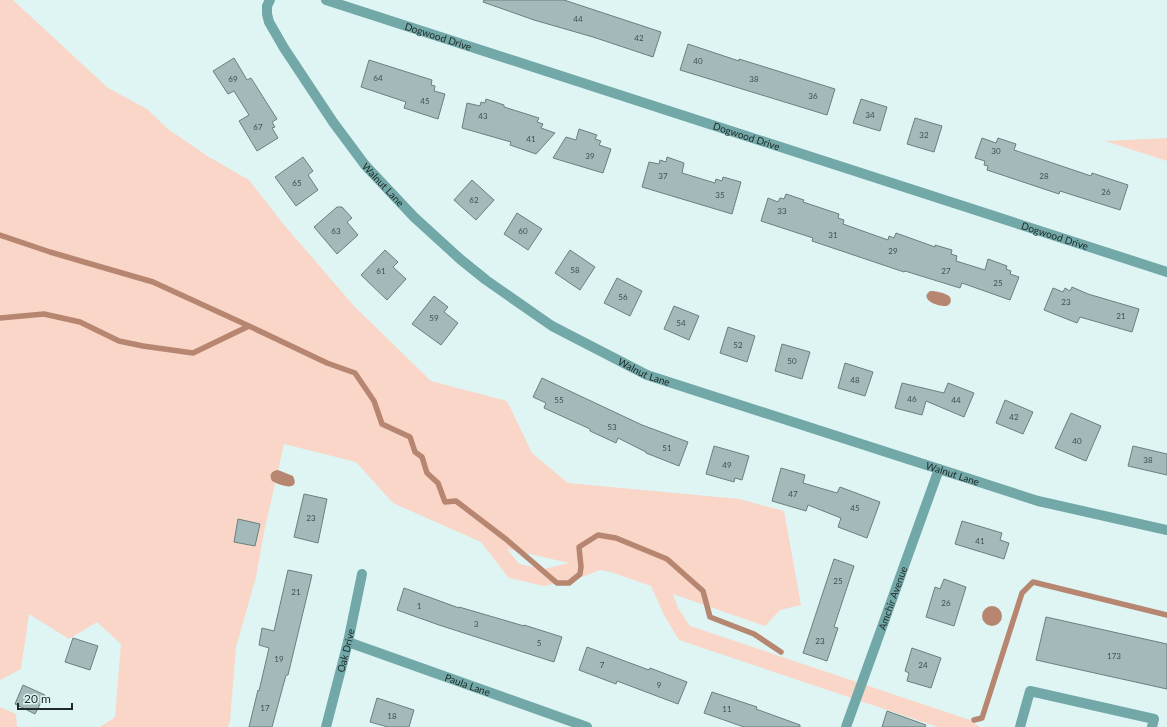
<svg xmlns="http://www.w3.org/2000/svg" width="1167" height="727" font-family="Lato,sans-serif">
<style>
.green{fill:#f9d6c7;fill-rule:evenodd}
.water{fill:#b78671}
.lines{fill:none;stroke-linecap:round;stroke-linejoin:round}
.stream{stroke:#b78671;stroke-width:5.5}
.building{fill:#a4baba;stroke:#6b7f7f}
.service{stroke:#72a8a8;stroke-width:10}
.minor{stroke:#72a8a8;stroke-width:10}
.labels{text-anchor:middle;stroke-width:3;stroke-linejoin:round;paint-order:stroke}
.number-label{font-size:8px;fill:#424e4d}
.street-label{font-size:10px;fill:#212a29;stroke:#def5f4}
</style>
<rect width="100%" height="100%" fill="#def5f4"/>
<!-- green -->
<path class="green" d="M0,0h13l95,88 39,21 21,20 41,28 40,23 36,46 69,80 77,75 76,20 25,52 36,30 171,16 45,12 17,94 -21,5 -15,16 -92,-32 5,14 12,18 280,94 10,7h-42l-259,-87 -15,-25 -13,-29 -40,-14 -11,-2 -18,7 -38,9 -35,-8 -28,-36 -88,-39 -37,-41 -72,-18 -20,88 -8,45 -20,70 -6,74 -2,6h-128l15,-10 6,-73 -24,-22 -28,17 -40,-25 -8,55 -21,11zM507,549h1l61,14 -25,6 -25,-5z
M1167,138v23l-62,-20z
M0,707l16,7 1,13h-17z"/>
<!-- water -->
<path class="water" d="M930,291c6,0 15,2 19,5 4,4 1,11 -5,10 -8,0 -25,-7 -14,-15z
M278,470l15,6c8,17 -14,9 -21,5 -3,-6 -1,-10 6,-11z
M982 616a10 10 0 1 1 20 0a10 10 0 1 1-20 0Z"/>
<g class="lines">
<!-- stream -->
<path class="stream" d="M0,235l50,17 103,30 96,44
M0,318l44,-4 36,8 39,19 24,5 50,7 56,-27 78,37 28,10 19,28 8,23 28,13 5,15 7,5 5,16 11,10 7,19 11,-1 51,39 50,43h12l11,-9 1,-7 -2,-20 19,-12 18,3 51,21 36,32 7,26 44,17 27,18
M974,720l8,-2 40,-125 11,-11 134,33"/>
</g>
<!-- building -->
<path class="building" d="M484,0h80l97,32 -8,25 -60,-20 -59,-17 -51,-18z
M688,44l51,17v-2l29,9 67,21 -8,26 -147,-45z
M234,58l13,22 4,-2 26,41 -5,3 3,5 -3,1 6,10 -21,13 -18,-30 10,-6 -15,-24 -6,3 -15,-23z
M369,60l63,20 -1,5 4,1 -1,5 11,3 -7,25 -34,-11 2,-6 -45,-15z
M486,99l18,6v2l35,11 -2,4 6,2 -2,4 14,5 -19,21 -26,-9 1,-3 -49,-14 5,-25 13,3 1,-4 4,1z
M861,99l26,8 -7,24 -27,-8z
M915,118l27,8 -8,26 -27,-8z
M579,129l18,6 -2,4 6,2 -2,4 12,4 -8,24 -50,-15 13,-21 10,3z
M982,138l14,5 2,-5 18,6 -2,6 77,26 1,-3 36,12 -8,25 -60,-19 -1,3 -72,-24 1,-4 -4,-1 1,-4 -10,-3z
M303,157l10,14 -5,4 10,15 -22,16 -21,-29z
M667,157l17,6 -2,10 33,10 1,-4 6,2 1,-4 18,5 -9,32 -90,-27 7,-25 10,2 1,-4 6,2z
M472,180l22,20 -18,20 -22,-20z
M786,194l18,6 -1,2 36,12 -1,4 6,2 -1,4 45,16 1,-4 5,2 2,-5 39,14v-2l17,5 -1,4 6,2 -1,5 29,9 3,-11 19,7 -1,3 5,2 -1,3 9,3 -9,23 -48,-17 -2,5 -55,-17 -1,1 -92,-31 1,-3 -52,-17 7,-23 10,4 2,-4 4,1z
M337,207h5l10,11 -5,4 11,13 -21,19 -23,-27z
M517,213l25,16 -14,21 -24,-16z
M385,250l13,12 -5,5 13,12 -19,21 -26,-25z
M570,250l25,17 -15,23 -25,-17z
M617,278l25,13 -12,25 -26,-13z
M1072,287l16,7 51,15 -7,23 -52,-15 -3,6 -33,-13 9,-22 10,4 2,-4 5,3z
M434,296l14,11 -4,5 14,11 -17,22 -29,-21z
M674,306l25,10 -10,24 -25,-11z
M728,327l27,9 -8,26 -27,-9z
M782,344l28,8 -8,27 -27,-8z
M845,363l28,9 -8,24 -27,-8z
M542,378l100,47 46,17 -9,24 -33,-13v-1l-28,-14 -2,5 -26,-12v-2l-46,-21 2,-5 -13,-6z
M902,383l42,10 4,-10 26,10 -10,24 -38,-16 -4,14 -27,-7z
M1005,400l28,12 -10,22 -27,-11z
M1071,413l30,13 -15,35 -31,-13z
M714,446l35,10 -7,24 -7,-2 -1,4 -28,-8z
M1133,446l34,8v21l-39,-9z
M781,468l24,7 -2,8 34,10 3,-6 40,15 -13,36 -29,-11 3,-9 -33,-13 -2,6 -34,-10z
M304,494l23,5 -9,44 -24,-6z
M238,519l22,5 -5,22 -21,-4z
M962,521l40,12 -2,7 9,3 -5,16 -49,-15z
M834,559l20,7 -20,61 4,1 -11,33 -24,-8z
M288,570l24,5 -24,100h-2l-14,52h-23l9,-37 1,1 10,-43 -10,-3 3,-17 12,3z
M944,579l22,8 -12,39 -28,-9 9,-30 5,2z
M404,588l55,20v-1l65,19v-1l38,12 -8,25 -115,-37 -42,-15z
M1046,617l121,27v45l-131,-29z
M73,638l25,8 -8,24 -25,-8z
M587,647l62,23 1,-2 37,14 -9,22 -61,-23 -1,3 -37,-14z
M912,648l29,10 -10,30 -24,-7 2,-8 -4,-2z
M23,685l22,10 -10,19 -20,-10z
M712,692l45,15 -1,2 44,16v2h-56l-40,-14z
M377,698l37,12 -5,17h-21l-18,-5z
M887,711l39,14 -1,2h-43z"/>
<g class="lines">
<!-- service -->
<path class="service" d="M1020,727l10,-36 124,28 -2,8"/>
<!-- minor -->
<g class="minor">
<path id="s1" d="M270,0l-3,6v8l2,8 15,26 49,74 32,43 49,52 46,42 26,21 66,46 95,49 391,126 129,29"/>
<path id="s2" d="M326,0l841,272"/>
<path id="s3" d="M348,642l239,85"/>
<path id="s4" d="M326,727l22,-85 14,-68"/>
<path id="s5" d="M846,727l93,-258"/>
</g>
</g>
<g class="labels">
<!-- number labels -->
<g class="number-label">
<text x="578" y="22">44</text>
<text x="639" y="41">42</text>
<text x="698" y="64">40</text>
<text x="378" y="81">64</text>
<text x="233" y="82">69</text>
<text x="754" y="82">38</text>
<text x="813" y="99">36</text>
<text x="425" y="104">45</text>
<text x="870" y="118">34</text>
<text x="483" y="119">43</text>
<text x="258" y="130">67</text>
<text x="924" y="138">32</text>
<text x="531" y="142">41</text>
<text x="996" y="154">30</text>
<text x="590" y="159">39</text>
<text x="663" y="179">37</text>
<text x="1044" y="179">28</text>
<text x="297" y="186">65</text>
<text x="1106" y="195">26</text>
<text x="720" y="198">35</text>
<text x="474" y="203">62</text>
<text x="782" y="214">33</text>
<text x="336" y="234">63</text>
<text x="523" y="234">60</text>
<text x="833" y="238">31</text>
<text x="893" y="254">29</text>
<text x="575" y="273">58</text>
<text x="381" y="274">61</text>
<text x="946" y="274">27</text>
<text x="998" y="286">25</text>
<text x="623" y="300">56</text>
<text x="1066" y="305">23</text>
<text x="1121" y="319">21</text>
<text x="434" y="321">59</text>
<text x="681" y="326">54</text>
<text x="738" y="348">52</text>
<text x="792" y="364">50</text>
<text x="855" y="383">48</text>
<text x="912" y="402">46</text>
<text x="559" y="403">55</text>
<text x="956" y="403">44</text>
<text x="1014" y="420">42</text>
<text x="612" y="430">53</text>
<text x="1077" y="444">40</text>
<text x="667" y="451">51</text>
<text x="1148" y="463">38</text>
<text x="727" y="468">49</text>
<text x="793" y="497">47</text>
<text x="855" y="511">45</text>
<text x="311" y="521">23</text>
<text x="980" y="544">41</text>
<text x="838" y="584">25</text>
<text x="296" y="595">21</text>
<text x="946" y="606">26</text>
<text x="419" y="609">1</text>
<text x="476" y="627">3</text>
<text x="820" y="644">23</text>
<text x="539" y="646">5</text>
<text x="1114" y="659">173</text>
<text x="279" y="662">19</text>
<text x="602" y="668">7</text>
<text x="923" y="668">24</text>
<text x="659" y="688">9</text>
<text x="265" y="711">17</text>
<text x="727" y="712">11</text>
<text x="392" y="719">18</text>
</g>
<!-- street labels -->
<g class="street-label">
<text dy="4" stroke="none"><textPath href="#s2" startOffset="118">Dogwood Drive</textPath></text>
<text dy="4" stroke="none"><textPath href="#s2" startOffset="442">Dogwood Drive</textPath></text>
<text dy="4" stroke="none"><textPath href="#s1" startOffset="222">Walnut Lane</textPath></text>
<text dy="4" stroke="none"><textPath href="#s2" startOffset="766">Dogwood Drive</textPath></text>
<text dy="4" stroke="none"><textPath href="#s1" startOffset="546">Walnut Lane</textPath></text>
<text dy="4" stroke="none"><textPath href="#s1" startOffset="871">Walnut Lane</textPath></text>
<text dy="4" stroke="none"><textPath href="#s5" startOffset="137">Amchir Avenue</textPath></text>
<text dy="4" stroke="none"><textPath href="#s4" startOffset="79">Oak Drive</textPath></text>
<text dy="4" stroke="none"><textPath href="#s3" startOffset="127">Paula Lane</textPath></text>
</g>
</g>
<!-- scale -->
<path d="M18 703v6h54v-6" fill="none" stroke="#212a29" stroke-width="2"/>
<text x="24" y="703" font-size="12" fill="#212a29" stroke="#def5f4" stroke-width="3" paint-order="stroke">20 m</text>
</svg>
